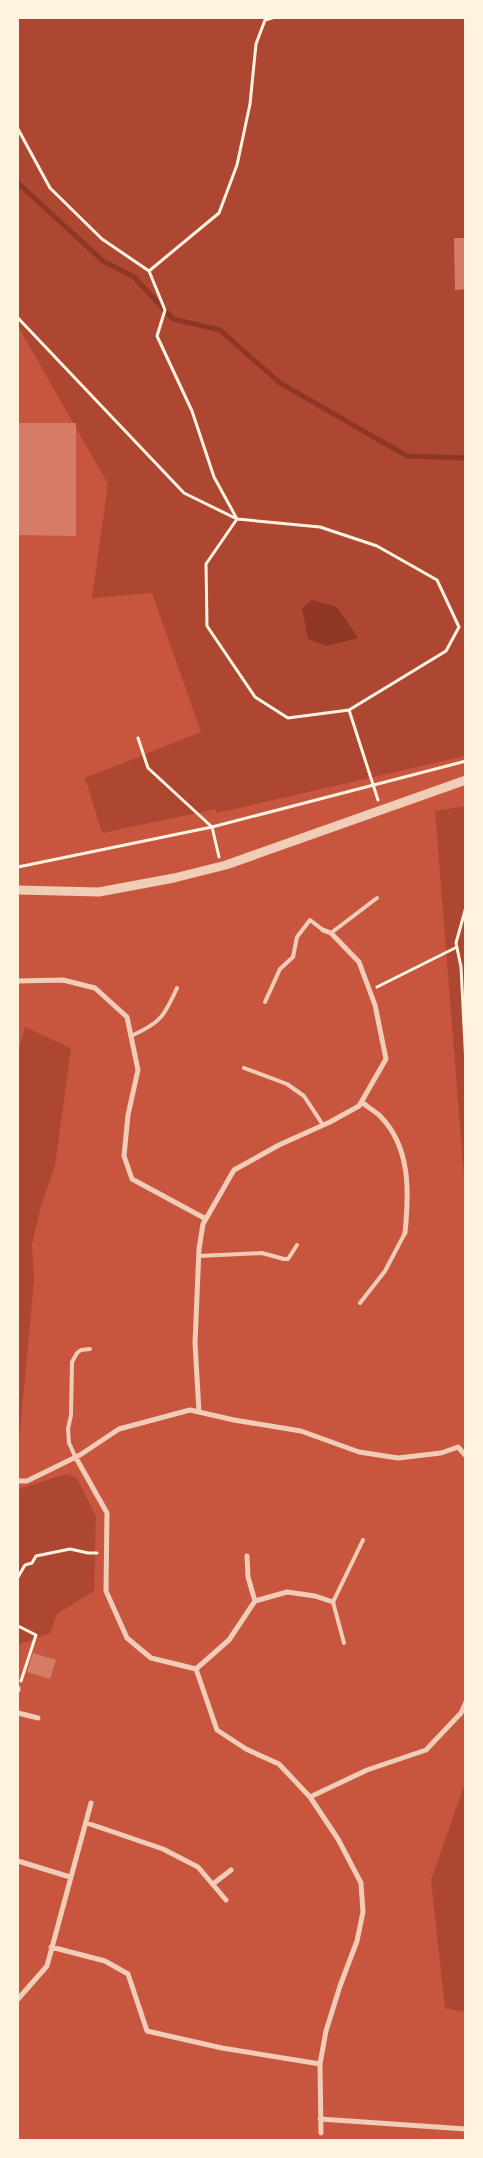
<svg xmlns="http://www.w3.org/2000/svg" width="483" height="2158" font-family="Montserrat,sans-serif">
<style>
.green{fill:#ae4732}
.water{fill:#8f3625}
.lines{fill:none;stroke-linecap:round;stroke-linejoin:round}
.stream{stroke:#8f3625;stroke-width:5}
.building{fill:#d67c66}
.path{stroke:#fff3e0;stroke-width:3}
.service{stroke:#f1ccb7;stroke-width:4}
.minor{stroke:#f1ccb7;stroke-width:5}
.tertiary{stroke:#f1ccb7;stroke-width:9}
</style>
<rect width="100%" height="100%" fill="#c8553d"/>
<!-- green -->
<path class="green" d="M18,18h447v220l-10,52 11,-1 -1,467 -248,57 -1,-4 -114,24 -17,-55 116,-46 -49,-139 -60,5 16,-114 -90,-158z
M465,806v383l-30,-378z
M25,1027l46,21 -16,118 -14,40 -9,38 2,37 -16,171v-400z
M67,1474l10,4 19,39 -2,74 -37,23 -7,19 -32,12v-156z
M465,1783v229l-20,-4 -14,-128z"/>
<!-- water -->
<path class="water" d="M312,600l25,7 21,31 -31,8 -19,-7 -6,-31z"/>
<g class="lines">
<!-- stream -->
<path class="stream" d="M18,183l85,78 31,16 39,42 47,11 60,53 127,73 59,2"/>
</g>
<!-- building -->
<path class="building" d="M454,238h12v51l-11,1z
M18,423h58v113l-58,-1z
M33,1653l23,7 -6,19 -23,-7z"/>
<g class="lines">
<!-- path -->
<path class="path" d="M18,129l32,59 52,51 47,32 16,39 -8,26 35,75 22,66 23,42 -31,45 1,62 48,71 33,21 61,-8 29,90
M149,271l70,-58 18,-48 13,-61 6,-60 9,-24 7,-2
M18,318l166,175 53,26 83,8 57,19 60,34 22,47 -13,24 -97,59
M138,738l10,30 64,59 7,30
M18,867l194,-40 254,-66
M466,907l-10,36 5,24 5,98
M377,987l80,-40
M18,1577l7,-12 7,-2 4,-7 34,-7 18,4h9
M18,1626l18,9 -15,46"/>
<!-- service -->
<path class="service" d="M331,933l46,-35
M265,1002l15,-33 13,-12 4,-20 13,-17 13,10
M131,1036c29,-13 33,-19 46,-48
M244,1068l43,16 17,12 19,29
M199,1256l63,-3 22,6h4l9,-14
M360,1303l25,-32 20,-38
M75,1456l-6,-13 -1,-14 3,-14 1,-53 5,-9 4,-3 9,-1
M344,1643l-11,-41 30,-62"/>
<!-- minor -->
<path class="minor" d="M18,981l45,-1 32,8 32,29 11,53 -10,45 -4,41 8,23 74,40
M362,1102c5,5 13,9 18,14 31,31 29,77 25,117
M199,1412l-4,-69 4,-94 4,-25 31,-54 45,-25 51,-23 29,-16 27,-47 -11,-54 -16,-43 -28,-29 -8,-3
M75,1456l32,57 -1,78 21,47 24,20 45,11 21,61 29,19 33,15 31,33 28,42 23,44 2,29 -6,29 -17,45 -14,45 -6,33 1,69
M18,1481h9l53,-26 39,-26 71,-19 44,10 67,11 58,21 39,6 43,-5 17,-6 8,9
M247,1556l1,21 7,24
M196,1669l33,-29 26,-39 32,-9 28,4 18,6
M18,1690v-2
M18,1713l20,5
M310,1797l57,-27 59,-20 35,-37 5,-11
M87,1823l76,26 35,18 28,33
M18,1861l52,16
M213,1884l18,-14
M51,1947l54,14 23,13 19,57 75,17 98,16
M18,1999l29,-33 44,-163
M320,2119l146,10"/>
<!-- tertiary -->
<path class="tertiary" d="M18,890l81,2 75,-14 52,-13 240,-85"/>
</g>
<!-- border -->
<rect width="483" height="2158" fill="none" stroke="#fff3e0" stroke-width="38"/>
</svg>
